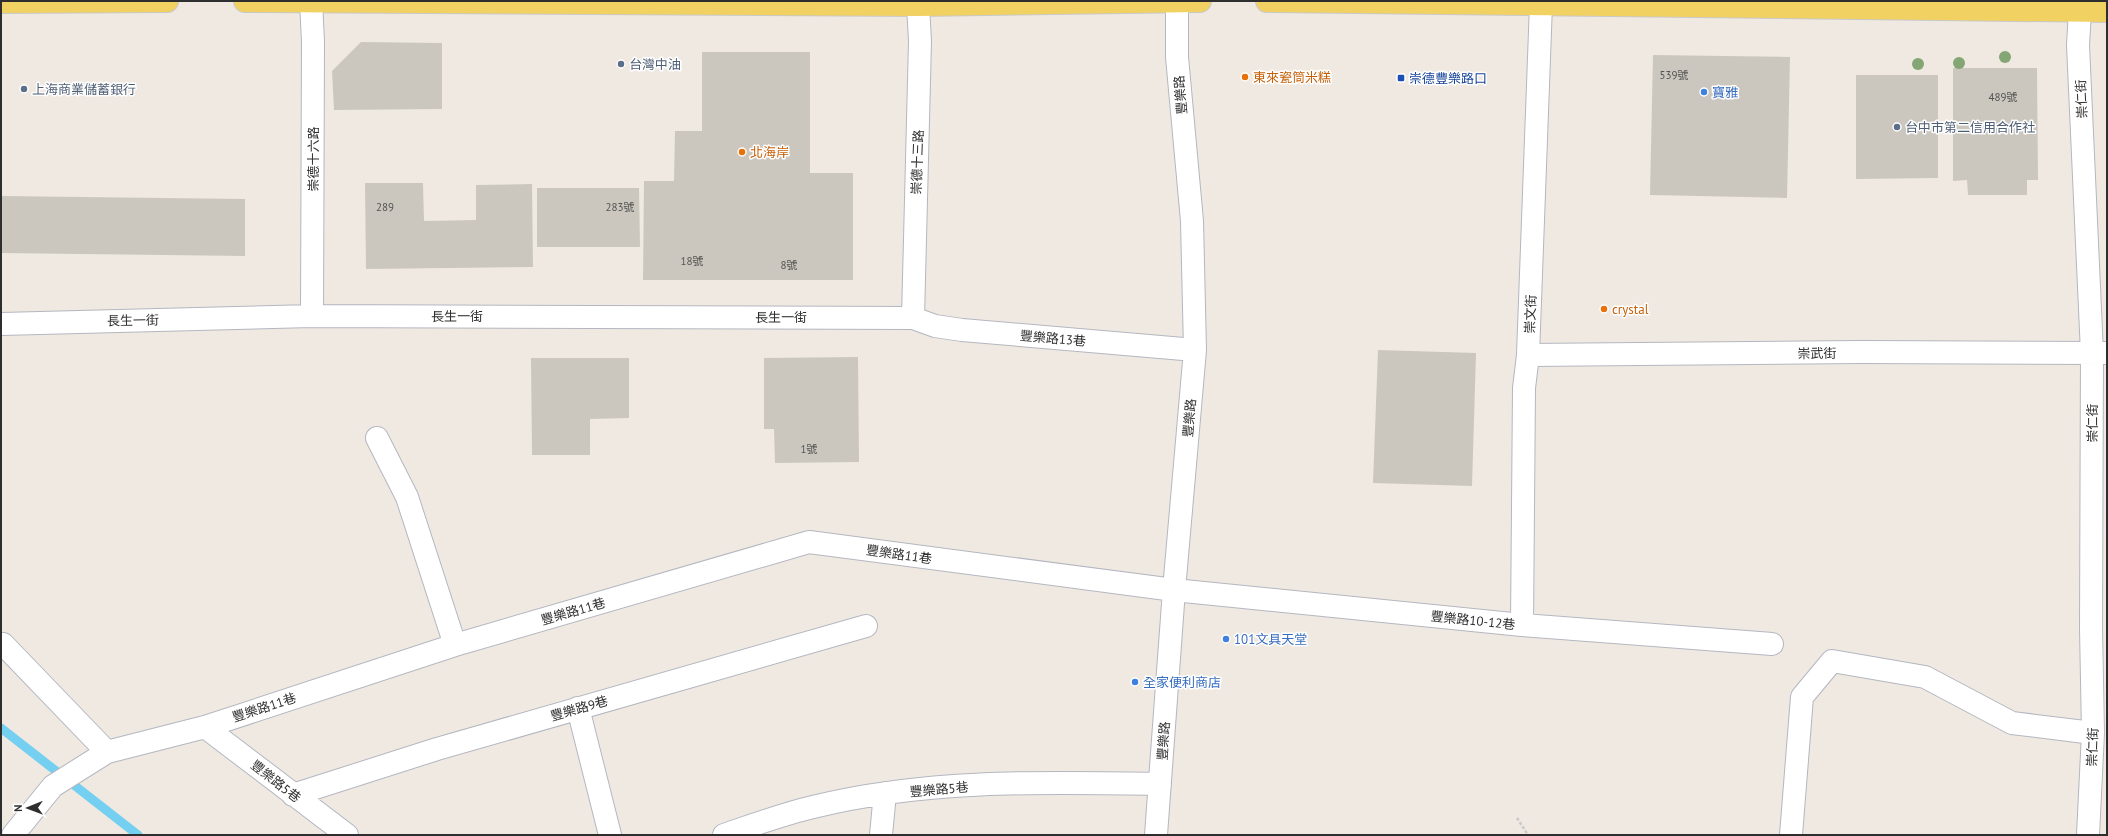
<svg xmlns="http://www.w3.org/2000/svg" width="2108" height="836" font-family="'PT Sans','Noto Sans TC',sans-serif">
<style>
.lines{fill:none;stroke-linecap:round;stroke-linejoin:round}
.stream{stroke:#75cff0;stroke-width:9}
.building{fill:#cbc7bf}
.minor-casing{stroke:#b4b7c1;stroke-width:24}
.major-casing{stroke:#c9c9c9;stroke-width:24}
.path{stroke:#c9c9c9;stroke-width:2.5;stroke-dasharray:3 2;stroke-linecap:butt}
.minor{stroke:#fff;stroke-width:22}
.major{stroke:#f2d163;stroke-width:22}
.tree{fill:#84a574}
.service-dot{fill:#5c6f8a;stroke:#fff;stroke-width:1.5}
.food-dot{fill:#e8710a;stroke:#fff;stroke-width:1.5}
.transit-dot{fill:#1a4fb4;stroke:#fff;stroke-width:1.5}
.shop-dot{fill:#3f7fe0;stroke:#fff;stroke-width:1.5}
.labels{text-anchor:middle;stroke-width:3;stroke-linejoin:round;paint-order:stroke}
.number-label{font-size:11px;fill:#555452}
.service-label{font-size:13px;fill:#4e5e75;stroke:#fff;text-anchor:start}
.food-label{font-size:13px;fill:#c56008;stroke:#fff;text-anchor:start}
.transit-label{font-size:13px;fill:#164399;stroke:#fff;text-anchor:start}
.shop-label{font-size:13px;fill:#366cbe;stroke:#fff;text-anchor:start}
.street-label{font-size:13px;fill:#2e2e2e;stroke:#fff}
</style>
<rect width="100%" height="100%" fill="#efe9e1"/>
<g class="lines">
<!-- stream -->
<path class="stream" d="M1,728l137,107"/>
</g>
<!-- building -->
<path class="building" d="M361,42l81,1v66l-108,1 -2,-39z
M702,52h108v121h43v107h-210l1,-99h30l1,-50h27z
M1653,55l137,2 -3,141 -137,-3z
M1953,68h84l1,112h-11v15h-59l-1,-15 -14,1z
M1856,75h82v103l-82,1z
M365,183h58l1,38 52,-1v-35l56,-1 1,83 -167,2z
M537,188h102l1,59h-103z
M1,196l244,3v57l-244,-3z
M1378,350l98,3 -4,133 -99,-3z
M858,357l1,105 -84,1 -1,-34h-10v-71z
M531,358h98v60l-39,1v36h-58z"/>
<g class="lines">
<!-- minor casing -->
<g class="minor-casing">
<path id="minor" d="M311,1l2,41 -1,274
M2080,11l-2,34 14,308 -1,275 2,105 -5,102
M913,318l7,-277 -2,-36
M1,324l311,-8 601,2 22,8 27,4 233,20
M1528,355l333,-3 246,1
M377,438l30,59 48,148
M1522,625l2,-237 4,-33 13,-351
M3,644l104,108
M578,708l32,127
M205,727l142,108
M293,795l144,-46 429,-123
M13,835l40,-49 54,-34 98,-25 250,-82 354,-103 365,48 348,35 250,19
M724,835c29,-10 59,-21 89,-28 113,-28 232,-25 347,-23
M881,835l4,-42
M1156,835l18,-245 21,-240 -3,-129 -15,-164v-56
M1791,835l11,-138 30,-36 93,16 87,46 81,10"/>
</g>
<!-- major casing -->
<g class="major-casing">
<path id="major" d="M245,1l673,4 282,-4
M1267,1l840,10
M1,2l166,-1"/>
</g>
<!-- path -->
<path class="path" d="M1517,818l11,17"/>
<!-- minor -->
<use href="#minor" class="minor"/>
<!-- major -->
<use href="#major" class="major"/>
</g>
<!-- trees -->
<g class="tree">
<circle cx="2005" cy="57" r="6"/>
<circle cx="1959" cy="63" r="6"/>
<circle cx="1918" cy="64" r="6"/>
</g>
<!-- markers -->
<g class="service-dot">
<circle cx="621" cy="64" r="4"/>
<circle cx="24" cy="89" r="4"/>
<circle cx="1897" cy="127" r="4"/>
</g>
<g class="food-dot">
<circle cx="1245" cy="77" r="4"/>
<circle cx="742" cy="152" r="4"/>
<circle cx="1604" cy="309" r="4"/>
</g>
<rect class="transit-dot" x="1397" y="74" width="8" height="8" rx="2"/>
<g class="shop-dot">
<circle cx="1704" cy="92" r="4"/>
<circle cx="1226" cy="639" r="4"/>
<circle cx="1135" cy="682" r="4"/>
</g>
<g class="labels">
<!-- number labels -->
<g class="number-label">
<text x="1674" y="79">539號</text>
<text x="2003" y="101">489號</text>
<text x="385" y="211">289</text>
<text x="620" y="211">283號</text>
<text x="692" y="265">18號</text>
<text x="789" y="269">8號</text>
<text x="809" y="453">1號</text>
</g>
<!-- service labels -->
<g class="service-label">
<text x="629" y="69">台灣中油</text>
<text x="32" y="94">上海商業儲蓄銀行</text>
<text x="1905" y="132">台中市第二信用合作社</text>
</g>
<!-- food labels -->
<g class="food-label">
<text x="1253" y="82">東來瓷筒米糕</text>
<text x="750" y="157">北海岸</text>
<text x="1612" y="314">crystal</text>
</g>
<!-- transit labels -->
<g class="transit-label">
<text x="1409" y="83">崇德豐樂路口</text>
</g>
<!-- shop labels -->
<g class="shop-label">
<text x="1712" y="97">寶雅</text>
<text x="1234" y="644">101文具天堂</text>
<text x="1143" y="687">全家便利商店</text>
</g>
<!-- street labels -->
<g class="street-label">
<text transform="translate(1180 95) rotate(-95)" y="5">豐樂路</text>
<text transform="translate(2081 99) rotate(-93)" y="5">崇仁街</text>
<text transform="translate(313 159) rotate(-90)" y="5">崇德十六路</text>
<text transform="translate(917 162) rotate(-88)" y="5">崇德十三路</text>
<text transform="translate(1530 314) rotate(-88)" y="5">崇文街</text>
<text x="457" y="321">長生一街</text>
<text x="781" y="322">長生一街</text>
<text transform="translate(133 320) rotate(-1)" y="5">長生一街</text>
<text transform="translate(1053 338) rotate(5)" y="5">豐樂路13巷</text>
<text transform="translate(1817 353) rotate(-1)" y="5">崇武街</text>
<text transform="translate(1189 418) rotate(-85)" y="5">豐樂路</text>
<text transform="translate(2092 423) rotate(-90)" y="5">崇仁街</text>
<text transform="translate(899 554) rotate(8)" y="5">豐樂路11巷</text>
<text transform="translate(573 611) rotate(-16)" y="5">豐樂路11巷</text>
<text transform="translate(1473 620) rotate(6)" y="5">豐樂路10-12巷</text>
<text transform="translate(264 707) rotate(-18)" y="5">豐樂路11巷</text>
<text transform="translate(579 708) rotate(-16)" y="5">豐樂路9巷</text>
<text transform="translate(1163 741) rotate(-86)" y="5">豐樂路</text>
<text transform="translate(2092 747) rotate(-88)" y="5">崇仁街</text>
<text transform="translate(276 781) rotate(38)" y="5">豐樂路5巷</text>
<text transform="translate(939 789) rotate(-5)" y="5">豐樂路5巷</text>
</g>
</g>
<!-- border -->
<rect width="2108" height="836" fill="none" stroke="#2e2e2e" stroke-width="4"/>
<!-- north arrow -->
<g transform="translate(28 808) rotate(269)" stroke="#ffffff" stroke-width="3" paint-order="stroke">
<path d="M0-3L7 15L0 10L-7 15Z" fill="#2e2e2e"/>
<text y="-6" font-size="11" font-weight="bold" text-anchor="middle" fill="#2e2e2e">N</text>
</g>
</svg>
